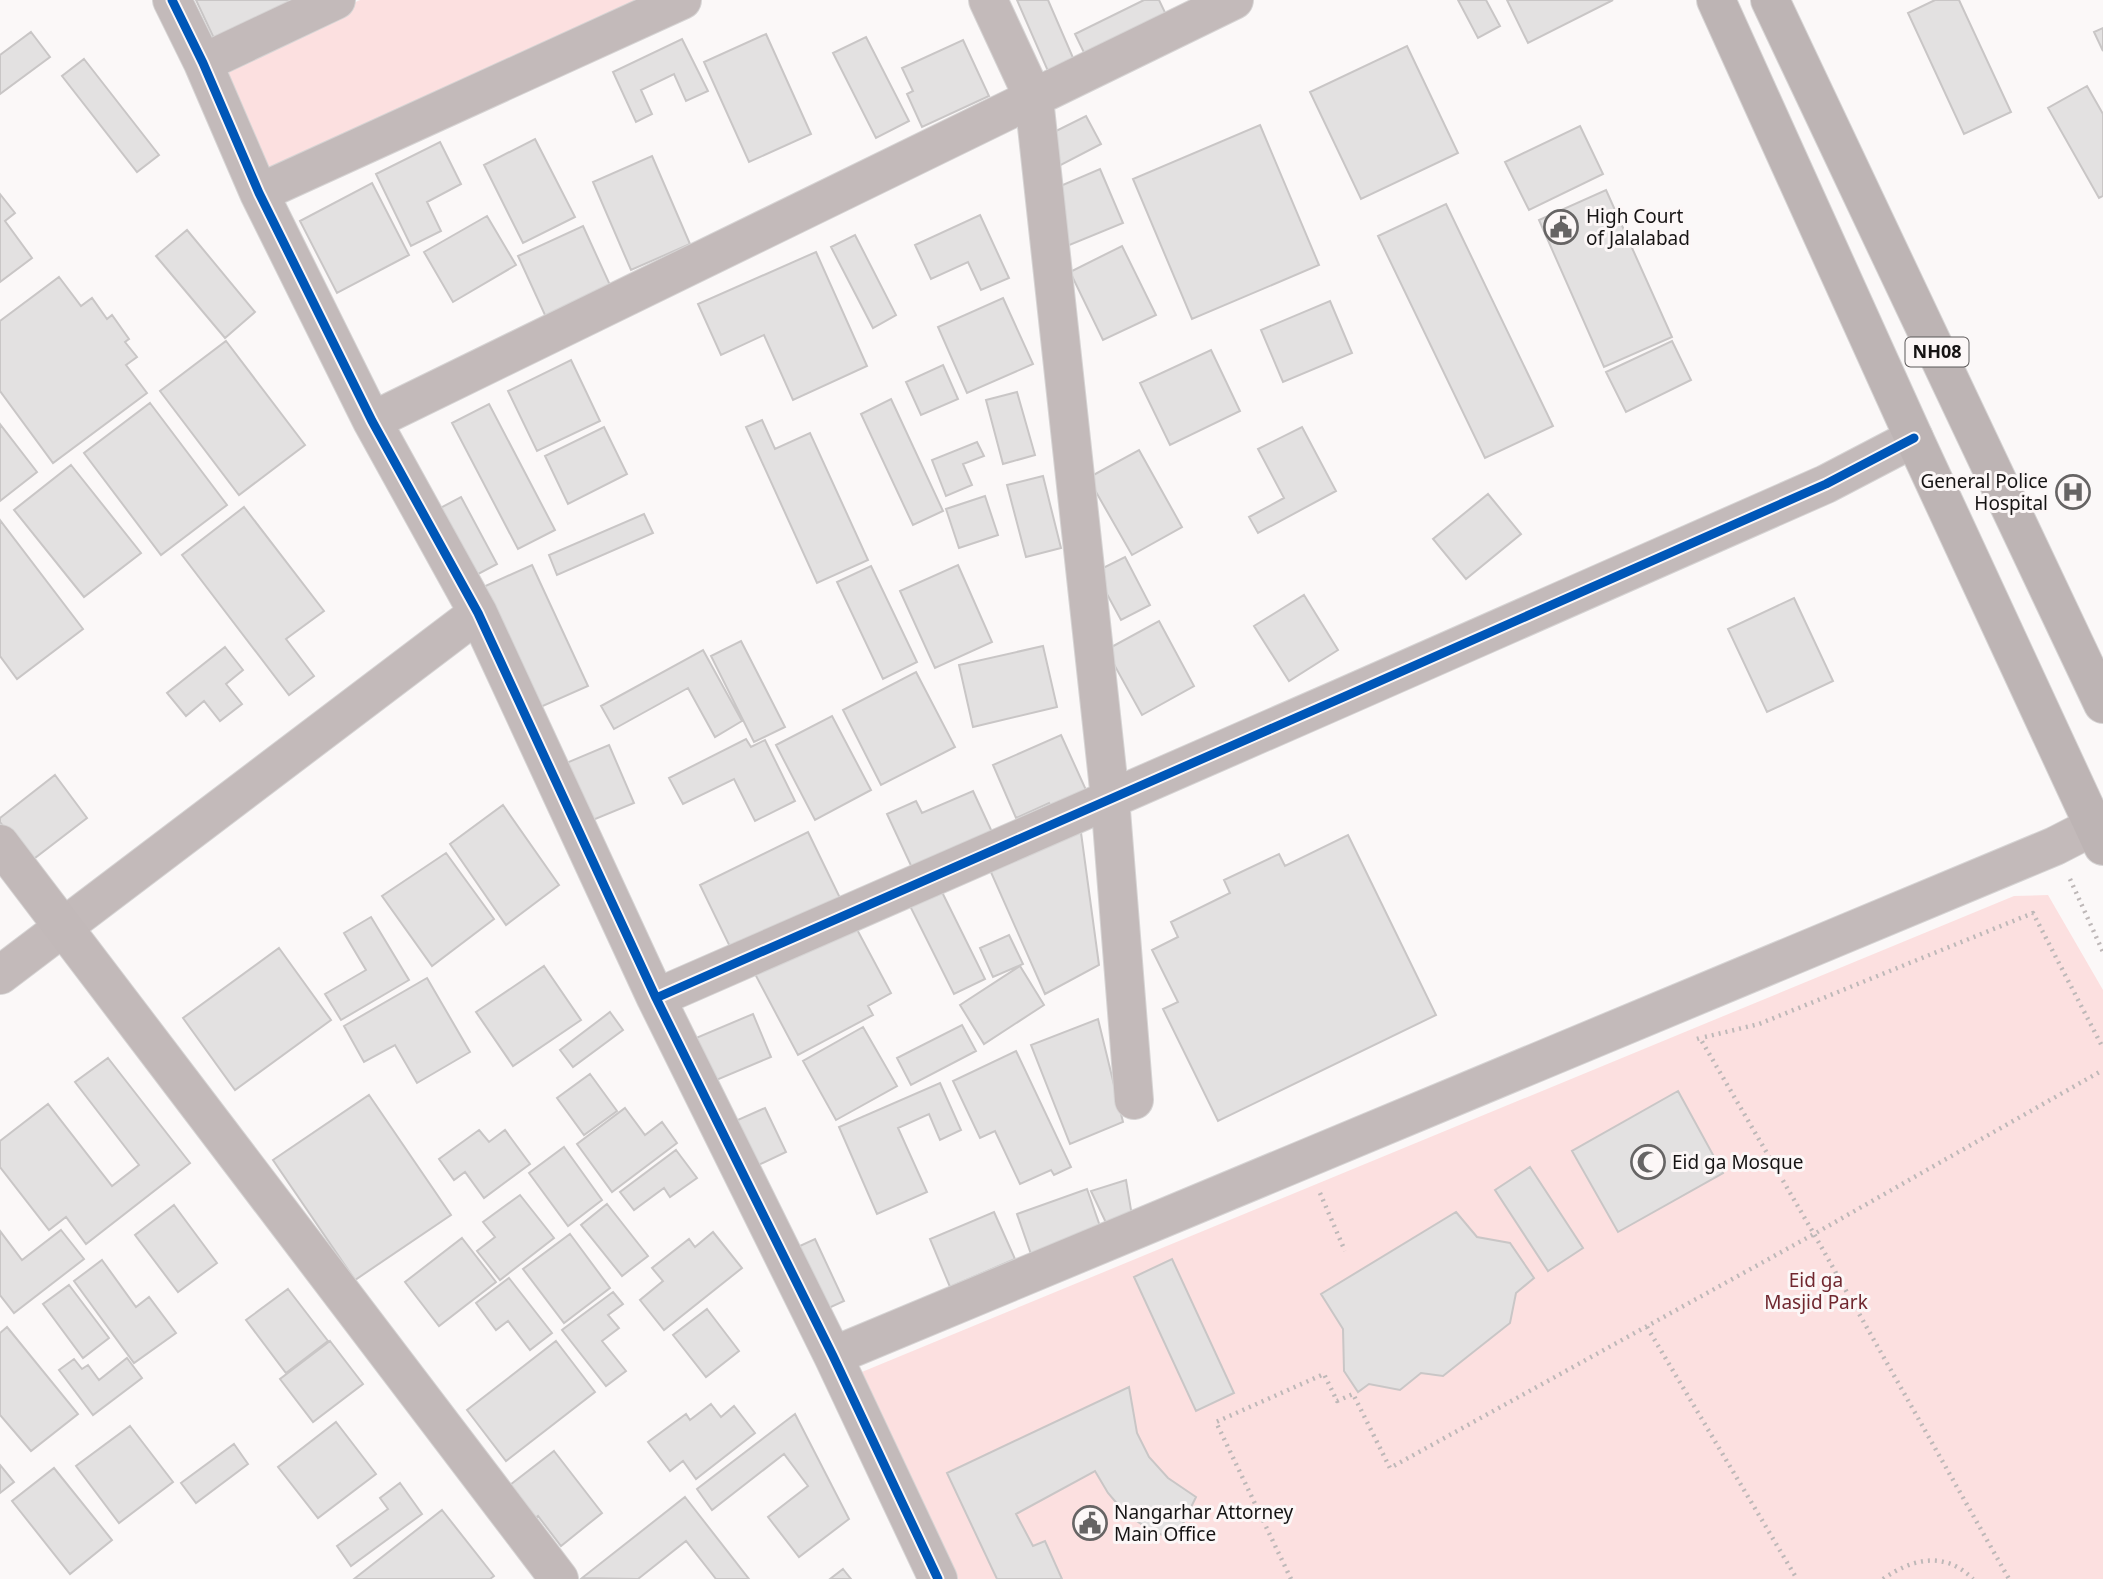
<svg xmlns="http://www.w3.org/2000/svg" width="2103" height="1579" font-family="'Noto Sans',sans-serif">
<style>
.green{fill:#fce0e0}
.building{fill:#e3e1e1;stroke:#c9c6c6;stroke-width:2}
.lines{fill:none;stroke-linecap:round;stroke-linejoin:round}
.minor-casing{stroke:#d6d4d4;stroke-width:40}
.secondary-casing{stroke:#d6d4d4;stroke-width:40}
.trunk-casing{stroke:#d6d4d4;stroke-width:40}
.path{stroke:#beb8b8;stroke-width:4.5;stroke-dasharray:2 5;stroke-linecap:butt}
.minor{stroke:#c3baba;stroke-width:38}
.secondary{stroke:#c2b9b9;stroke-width:38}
.trunk{stroke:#bdb4b4;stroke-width:38}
.cycleway-casing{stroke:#fcf7f7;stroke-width:13}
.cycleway{stroke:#0057b8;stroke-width:9}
.labels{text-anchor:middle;stroke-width:6;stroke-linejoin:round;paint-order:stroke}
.shield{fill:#fcf7f7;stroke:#5b5858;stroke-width:2}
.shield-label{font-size:18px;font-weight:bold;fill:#161414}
.poi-label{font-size:19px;fill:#161414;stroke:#fcf7f7;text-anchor:start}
.park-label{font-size:19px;fill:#70272f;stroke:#fcf7f7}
</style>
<rect width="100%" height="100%" fill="#fbf8f8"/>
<!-- green -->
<path class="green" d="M360,0h288l-379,179 -53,-113z
M2048,895l55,95v589h-1149l-97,-205 1157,-478z"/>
<!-- building -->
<path class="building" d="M196,0h98l-75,49z
M1017,0h31l29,67 -26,11z
M1144,0h15l12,25 -81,40 -15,-31z
M1458,0h28l14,26 -22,12z
M1507,0h106l-85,43z
M1935,0h24l52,112 -47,22 -56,-121z
M2103,28v23l-9,-19z
M31,32l19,25 -50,37v-39z
M766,34l45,100 -62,28 -45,-100z
M866,37l43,84 -33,17 -43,-85z
M682,39l26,52 -22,10 -12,-27 -33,16 11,24 -16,8 -23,-50z
M963,40l26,56 -67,31 -15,-33 6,-3 -11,-23z
M1407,46l51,107 -97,46 -51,-107z
M84,59l75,96 -22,17 -75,-96z
M2087,86l16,28v82l-4,2 -51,-90z
M1086,116l15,28 -44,23 -15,-29z
M1260,125l59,140 -127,54 -59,-140z
M1580,126l23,48 -74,36 -24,-48z
M535,139l40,78 -52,26 -39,-78z
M440,142l21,42 -34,18 14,29 -30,15 -35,-72z
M652,156l38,88 -59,26 -38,-88z
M1100,169l23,54 -56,23 -23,-53z
M372,183l37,72 -72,38 -37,-72z
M1606,190l66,147 -68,30 -65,-147z
M0,194l15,19 -10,8 27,37 -32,24z
M1446,204l107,222 -68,32 -107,-222z
M980,215l29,63 -28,12 -13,-28 -37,17 -16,-34z
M487,216l29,49 -63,37 -29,-50z
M583,226l32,70 -65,30 -32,-70z
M187,230l68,82 -30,26 -69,-82z
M855,235l41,80 -23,13 -42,-81z
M1122,246l34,69 -53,25 -33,-68z
M816,252l51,114 -74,34 -29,-65 -43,20 -23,-51z
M59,277l22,29 11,-8 15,21 5,-4 17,24 -4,3 12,15 -11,8 21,28 -94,70 -53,-72v-70z
M1003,298l30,66 -66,29 -29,-66z
M1330,301l22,52 -69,29 -22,-52z
M226,341l79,104 -66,50 -79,-104z
M1672,341l19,39 -65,32 -20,-40z
M1211,350l29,61 -70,34 -30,-62z
M571,360l29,61 -63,30 -29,-60z
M943,365l15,34 -37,16 -15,-33z
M1017,392l18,63 -32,9 -17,-64z
M891,399l52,112 -30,14 -52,-111z
M150,403l77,102 -66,50 -77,-102z
M489,404l66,126 -37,19 -66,-126z
M762,420l13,29 35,-16 58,127 -51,23 -71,-156z
M0,424l37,48 -37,29z
M604,427l23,47 -59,30 -23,-48z
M1302,427l34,64 -78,42 -9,-16 35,-19 -26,-49z
M977,442l7,14 -21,8 9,21 -26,11 -14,-36z
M1139,450l43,77 -50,28 -44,-77z
M71,465l70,88 -57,44 -70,-87z
M1043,476l18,72 -35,9 -19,-72z
M1488,494l33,40 -55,45 -33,-40z
M985,496l13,39 -39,13 -13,-39z
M461,497l36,67 -32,17 -36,-67z
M244,507l80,104 -38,28 28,37 -25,19 -107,-140z
M644,514l9,19 -96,42 -8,-20z
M0,520l83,109 -66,50 -17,-23z
M1125,557l25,48 -29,15 -26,-48z
M532,565l56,121 -52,23 -55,-121z
M958,565l34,77 -57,26 -35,-77z
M871,566l46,96 -34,17 -46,-97z
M1304,595l34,55 -49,31 -35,-55z
M1794,598l39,83 -66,31 -39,-83z
M1159,621l35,65 -52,29 -36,-65z
M741,641l44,86 -31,15 -43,-86z
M1043,646l14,61 -84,20 -14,-62z
M225,647l18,23 -17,14 16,20 -22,17 -16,-20 -18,15 -19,-23z
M703,650l39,71 -27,16 -27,-49 -74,41 -13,-23z
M916,672l39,75 -74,38 -38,-75z
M832,716l39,74 -56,30 -39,-75z
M1061,735l30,66 -36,15 -6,-13 -33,15 -23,-53z
M746,739l5,8 14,-7 30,61 -40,20 -21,-42 -51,25 -14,-26z
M609,745l25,58 -46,19 -24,-58z
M55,775l32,43 -56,43 -31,-39v-4z
M973,791l25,54 -84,27 -27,-58 29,-13 6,12z
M503,805l56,80 -53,40 -56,-81z
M1079,818l20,147 -54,29 -59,-133z
M808,832l34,70 -108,53 -34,-70z
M1348,835l88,180 -218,106 -55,-112 15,-7 -26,-52 26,-13 -7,-15 59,-29 -6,-13 55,-26 6,12z
M446,853l48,66 -62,47 -50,-70z
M938,884l47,95 -31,15 -47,-94z
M371,917l38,63 -68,40 -16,-26 41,-24 -22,-37z
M853,922l38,71 -23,13 5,9 -75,40 -43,-81z
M1009,935l14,29 -30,13 -13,-29z
M279,948l52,72 -96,70 -52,-72z
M544,966l37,54 -68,46 -37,-54z
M1020,966l24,39 -60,39 -24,-39z
M427,978l43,74 -53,31 -22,-38 -31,17 -20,-36z
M610,1012l13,18 -50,37 -13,-17z
M753,1014l18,43 -57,24 -18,-43z
M1098,1019l25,103 -53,22 -39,-99z
M962,1025l14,26 -65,34 -14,-27z
M863,1027l34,59 -61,34 -33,-59z
M1016,1051l55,116 -17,8 -3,-5 -31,14 -25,-53 -15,7 -27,-57z
M108,1058l82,105 -104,81 -20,-27 -17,13 -49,-63v-26l48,-37 64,82 27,-21 -64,-83z
M590,1074l27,37 -33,24 -27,-37z
M940,1083l21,47 -21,10 -11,-26 -31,14 29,64 -50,22 -38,-87z
M1678,1091l45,82 -105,59 -46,-81z
M369,1095l82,120 -96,65 -82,-120z
M625,1108l20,27 17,-13 15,21 -65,49 -35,-48z
M765,1108l21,44 -34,16 -21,-45z
M479,1130l10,12 16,-12 25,34 -46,34 -19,-26 -11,8 -15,-21z
M564,1147l38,53 -34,26 -39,-53z
M676,1150l21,28 -27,19 -6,-9 -30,22 -14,-18z
M1530,1167l53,81 -35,23 -53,-81z
M1126,1180l6,36 -23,13 -18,-38z
M1087,1189l15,43 -70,25 -15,-43z
M520,1195l34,43 -54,42 -23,-29 18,-14 -12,-15z
M607,1204l41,52 -26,20 -41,-51z
M174,1205l43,58 -39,29 -43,-57z
M994,1212l21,47 -65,28 -20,-48z
M1456,1212l21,25 33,6 24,35 -18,15 -6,30 -67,53 -22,-3 -21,17 -31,-6 -11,8 -14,-21 -1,-42 -22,-35z
M61,1230l23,29 -70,54 -14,-18v-64l22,29z
M713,1232l29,36 -78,62 -24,-30 23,-19 -11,-13 37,-29 6,8z
M570,1234l40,54 -46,35 -41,-54z
M462,1238l34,44 -57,44 -34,-44z
M815,1239l29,62 -24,11 -29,-62z
M1172,1259l62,134 -38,18 -62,-134z
M102,1260l34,47 13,-10 27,36 -42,30 -60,-82z
M509,1278l43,55 -22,17 -22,-29 -12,9 -20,-27z
M69,1285l40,53 -26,20 -40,-54z
M288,1289l40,52 -42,32 -40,-53z
M613,1292l10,12 -15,11 11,13 -17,13 24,30 -20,15 -44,-56z
M707,1309l32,42 -33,26 -33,-42z
M7,1327l71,87 -47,37 -31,-36v-82z
M330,1341l33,43 -50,38 -33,-43z
M556,1341l39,51 -89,69 -39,-51z
M127,1358l15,20 -49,37 -34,-45 15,-11 8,10 6,-4 11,15z
M1129,1387l8,46 12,24 19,21 28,19 -21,43 -25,-10 -25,-17 -17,-20 -13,-22 -79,43 17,32 12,-5 17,38h-65l-50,-106z
M711,1404l10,13 13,-11 21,27 -59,46 -13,-18 -13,10 -22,-29 38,-28 4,6z
M795,1414l54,105 -50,38 -31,-40 40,-31 -24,-32 -72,56 -15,-21z
M336,1422l40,52 -58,44 -40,-51z
M130,1426l43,56 -54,41 -43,-57z
M234,1444l14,20 -52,39 -15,-20z
M554,1451l48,62 -41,33 -23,-30 -6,5 -26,-33z
M0,1465l14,17 -14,11z
M54,1468l58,72 -42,34 -58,-73z
M400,1483l22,31 -71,52 -14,-20 51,-37 -8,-11z
M685,1497l64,82h-33l-30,-38 -48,38 -56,-1z
M442,1510l52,66 -4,3h-136z
M843,1569l8,10h-21z"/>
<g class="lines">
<!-- minor casing -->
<g class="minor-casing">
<path id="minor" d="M172,0l31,63 56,130 113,228 106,192 178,385 177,358 105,223
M988,0l46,99 76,699 24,302
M203,63l133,-63
M259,193l423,-193
M372,421l862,-421
M0,975l478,-362
M656,998c391,-168 780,-343 1170,-514l88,-46
M833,1356l1222,-510 39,-20"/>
</g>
<!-- secondary casing -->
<g class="secondary-casing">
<path id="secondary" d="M0,844l559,735"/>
</g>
<!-- trunk casing -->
<g class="trunk-casing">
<path id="trunk" d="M1716,0l198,438 189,408
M1770,0l333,704"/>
</g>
<!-- path -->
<path class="path" d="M2070,879l33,73
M1705,1037l54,-13 274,-111 70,135
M1697,1039l3,-1 114,196 195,345
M1320,1193l25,58
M1647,1327l150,252
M1291,1579l-75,-157 108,-48 13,27 16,-7 37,74 424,-234 289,-164
M1883,1579c30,-21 62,-28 90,0"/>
<!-- minor -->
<use href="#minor" class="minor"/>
<!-- secondary -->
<use href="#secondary" class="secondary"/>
<!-- trunk -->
<use href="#trunk" class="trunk"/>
<!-- cycleway casing -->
<g class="cycleway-casing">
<path id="cycleway" d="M172,0l31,63 56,130 113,228 106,192 178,385 177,358 105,223
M656,998c391,-168 780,-343 1170,-514l88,-46"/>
</g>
<!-- cycleway -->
<use href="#cycleway" class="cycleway"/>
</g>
<!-- icons -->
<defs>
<g id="civic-ring" transform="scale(1.75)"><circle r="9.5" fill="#fcf7f7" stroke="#666464" stroke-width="1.5"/><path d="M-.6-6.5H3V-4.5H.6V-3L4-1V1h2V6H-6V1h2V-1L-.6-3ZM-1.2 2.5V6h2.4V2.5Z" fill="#666464"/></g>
<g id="hospital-ring" transform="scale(1.75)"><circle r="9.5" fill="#fcf7f7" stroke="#666464" stroke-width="1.5"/><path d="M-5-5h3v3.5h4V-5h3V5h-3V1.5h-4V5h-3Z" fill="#666464"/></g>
<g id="mosque-ring" transform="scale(1.75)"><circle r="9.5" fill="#fcf7f7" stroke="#666464" stroke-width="1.5"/><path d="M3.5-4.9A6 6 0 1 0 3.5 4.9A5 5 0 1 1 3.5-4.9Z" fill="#666464"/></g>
</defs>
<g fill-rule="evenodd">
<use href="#civic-ring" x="1561" y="227"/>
<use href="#hospital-ring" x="2073" y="492"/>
<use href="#mosque-ring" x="1648" y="1162"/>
<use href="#civic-ring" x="1090" y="1523"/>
</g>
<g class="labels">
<!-- shield labels -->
<rect class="shield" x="1905.5" y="337.5" width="63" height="29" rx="5"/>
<g class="shield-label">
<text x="1937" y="358">NH08</text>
</g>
<!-- poi labels -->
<g class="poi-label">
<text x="1586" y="223">High Court<tspan x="1586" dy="22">of Jalalabad</tspan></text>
<text x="2048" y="488" text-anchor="end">General Police<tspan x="2048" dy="22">Hospital</tspan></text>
<text x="1672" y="1169">Eid ga Mosque</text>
<text x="1114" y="1519">Nangarhar Attorney<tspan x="1114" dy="22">Main Office</tspan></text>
</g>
<!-- park labels -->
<g class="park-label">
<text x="1816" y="1287">Eid ga<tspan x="1816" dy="22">Masjid Park</tspan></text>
</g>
</g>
</svg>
